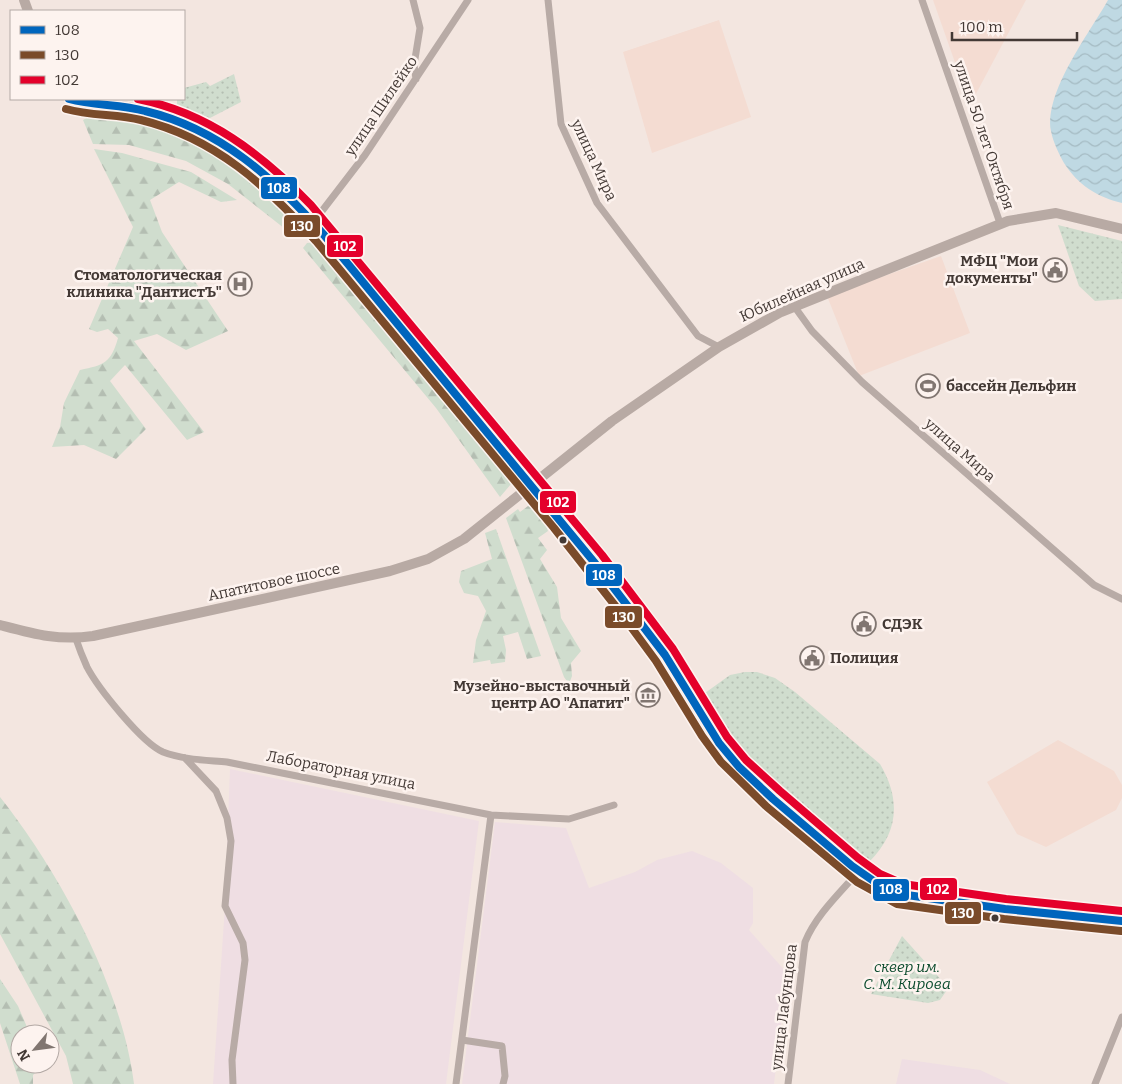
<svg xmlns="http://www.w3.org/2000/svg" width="1122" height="1084" font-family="Bitter,serif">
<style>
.built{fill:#f4dcd2}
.industrial{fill:#efdee3}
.forest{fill:url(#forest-firs)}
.park{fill:url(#park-dots)}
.water{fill:url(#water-waves)}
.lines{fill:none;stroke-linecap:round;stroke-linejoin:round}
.street{stroke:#b8aba6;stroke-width:7}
.secondary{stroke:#b8aaa4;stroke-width:10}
.bus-1-casing{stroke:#fdf3ef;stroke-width:11}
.bus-2-casing{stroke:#fdf3ef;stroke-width:11}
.bus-3-casing{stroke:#fdf3ef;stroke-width:11}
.bus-1{stroke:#0065bd;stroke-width:8}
.bus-2{stroke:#7a4b2a;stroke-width:8}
.bus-3{stroke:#e4002b;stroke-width:8}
.bus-dot{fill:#433935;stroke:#fdf3ef;stroke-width:2}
.labels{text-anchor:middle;stroke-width:5;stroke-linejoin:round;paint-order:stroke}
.street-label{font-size:15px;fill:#433935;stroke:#fdf3ef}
.poi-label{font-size:15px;font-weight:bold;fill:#433935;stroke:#fdf3ef;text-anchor:end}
.park-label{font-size:15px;font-style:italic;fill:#0b4b2d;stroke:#fdf3ef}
.line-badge{stroke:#fdf3ef;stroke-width:2}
.badge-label{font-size:14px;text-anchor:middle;font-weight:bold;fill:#fff}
</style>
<defs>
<pattern id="forest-firs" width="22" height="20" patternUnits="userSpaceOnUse" patternTransform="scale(1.25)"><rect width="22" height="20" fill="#d0ddce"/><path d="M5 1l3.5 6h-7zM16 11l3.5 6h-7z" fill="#b4beb2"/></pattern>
<pattern id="park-dots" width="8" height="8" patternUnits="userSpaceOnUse" patternTransform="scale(1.25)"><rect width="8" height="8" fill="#d0ddce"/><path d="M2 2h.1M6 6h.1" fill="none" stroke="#b4beb2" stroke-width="1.8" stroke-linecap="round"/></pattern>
<pattern id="water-waves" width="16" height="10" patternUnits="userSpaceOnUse" patternTransform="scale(1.25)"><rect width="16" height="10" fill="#bfd9e3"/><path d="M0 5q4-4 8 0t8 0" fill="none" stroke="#a5bbc3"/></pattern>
</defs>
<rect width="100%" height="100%" fill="#f3e6e0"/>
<!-- built -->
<path class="built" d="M933,0h93l-56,105z
M719,20l32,97 -99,36 -29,-101z
M941,256l29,77 -111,43 -32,-80z
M1058,740l56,31 8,14v13l-6,12 -70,37 -29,-13 -30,-52z"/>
<!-- industrial -->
<path class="industrial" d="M230,769l249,52 -33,263h-233l12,-178z
M495,822l71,6 23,60 46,-16 22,-12 35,-9 29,12 32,25v35l-4,7 38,43 -13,111h-312z
M902,1059l78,11 30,14h-114z"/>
<!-- forest -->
<path class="forest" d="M96,113l41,5 53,18 52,29 57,55 -10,12 -61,-48 -42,-23 -57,-16 -36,-1 -10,-24z
M94,149l28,4 69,19 46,28 -16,2 -42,-20 -29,18 12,32 66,99 -42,19 -29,-16 -23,7 70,91 -17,8 -62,-75 -15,16 36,48 -30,30 -32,-14 -32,2 8,-20 4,-24 16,-33c24,-5 31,-7 38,-32l-10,-9 -11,3 -8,-3 44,-102z
M316,242l178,218 17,24 -11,13 -64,-89 -133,-160 4,-5z
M528,506c11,4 16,14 20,25l-10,7 9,12 -7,9 17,28 4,31 20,33 -10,12 1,13 -3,8 -5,-7 -58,-159 12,-9 2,3z
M496,529l45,127 -14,3 -9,-27 -15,4 3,14 -1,12 -14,2 -1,-4 -17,3 3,-23 10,-29 -8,-15 -14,-3 -5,-11 2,-11 31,-12 -7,-26z
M0,797c60,76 122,190 134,287h-61l-7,-28 -66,-122z
M0,979l18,27 12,28h-10v30l23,1 -10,10v9h-13l-20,-61z"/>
<!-- park -->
<path class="park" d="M234,74l7,28 -31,16 -33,-13v-6h7v-11l22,-6 4,4z
M1058,225l64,16v58l-27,2 -16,-15z
M745,672h12l18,6 20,14 85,72c21,35 19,69 -11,98l-118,-100 -22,-26 -24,-43 25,-18z
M902,936l43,48 2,6 -7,10 -12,3 -57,-9z"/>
<!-- water -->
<path class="water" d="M1108,0h14v203c-25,-6 -44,-18 -58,-40 -5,-9 -11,-21 -13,-32 -7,-39 38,-97 57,-131z"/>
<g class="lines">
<!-- street -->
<path class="street" d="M413,0l7,28 -6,37 2,14
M548,0l13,124 36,79 101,133 21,11
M922,0l78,223
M312,224l53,-69 103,-155
M794,306l18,25 50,51 232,203 28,14
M76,639c3,9 7,19 11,28 11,21 55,76 76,85 21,8 43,8 64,10l264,53 78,4 45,-14
M185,758l31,33 11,27 4,23 -6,65 18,37 2,17 -13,100 1,24
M462,1040l40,6 3,30 -2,8
M456,1084l35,-269
M788,1084l17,-142c11,-27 35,-49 54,-71
M1095,1084l27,-67"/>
<!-- secondary -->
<path class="secondary" d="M24,0l4,11
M69,99c18,6 40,5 59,8 40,7 80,24 114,48 57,41 109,115 155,170 88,105 178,208 259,318 24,32 40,69 63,100 25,34 58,59 90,86 28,24 56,53 91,65l105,15 117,12
M0,625c34,9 58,16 93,11l297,-65 38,-12 36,-20 148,-118 107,-74 62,-35 227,-91 48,-8 66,16"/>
<!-- bus-1 casing -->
<g class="bus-1-casing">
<path id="bus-1" d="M69,99c25,7 51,5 76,12 75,18 129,67 179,124l270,327 71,93 54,88 20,24 34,32 79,67 23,16 25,12 105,15 117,12"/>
</g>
<!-- bus-2 casing -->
<g class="bus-2-casing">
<path id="bus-2" d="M66,109c25,7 51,5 75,11 74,18 126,66 175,121l238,287 63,80 39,53 46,75 19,26 46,45 90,75 40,22 107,15 117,12"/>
</g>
<!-- bus-3 casing -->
<g class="bus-3-casing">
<path id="bus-3" d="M138,99c70,14 124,55 173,106l291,350 71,94 54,88 19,23 34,31 78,67 22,16 23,10 103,15 116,12"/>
</g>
<!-- bus-1 -->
<use href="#bus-1" class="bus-1"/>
<!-- bus-2 -->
<use href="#bus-2" class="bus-2"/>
<!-- bus-3 -->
<use href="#bus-3" class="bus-3"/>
</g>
<!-- icons -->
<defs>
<g id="civic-ring" transform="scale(1.25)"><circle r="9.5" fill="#fdf3ef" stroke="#817671" stroke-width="1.5"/><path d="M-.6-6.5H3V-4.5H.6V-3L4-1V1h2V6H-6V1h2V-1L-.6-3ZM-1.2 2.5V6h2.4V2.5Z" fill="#817671"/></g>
<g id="hospital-ring" transform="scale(1.25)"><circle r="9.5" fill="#fdf3ef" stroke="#817671" stroke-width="1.5"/><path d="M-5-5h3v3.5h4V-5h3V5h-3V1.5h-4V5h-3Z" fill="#817671"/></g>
<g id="stadium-ring" transform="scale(1.25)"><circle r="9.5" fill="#fdf3ef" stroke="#817671" stroke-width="1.5"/><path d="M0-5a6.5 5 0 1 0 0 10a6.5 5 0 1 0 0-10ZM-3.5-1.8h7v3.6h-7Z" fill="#817671"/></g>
<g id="museum-ring" transform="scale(1.25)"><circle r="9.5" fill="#fdf3ef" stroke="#817671" stroke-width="1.5"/><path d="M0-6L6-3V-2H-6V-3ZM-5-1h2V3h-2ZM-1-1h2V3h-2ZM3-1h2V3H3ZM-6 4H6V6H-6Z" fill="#817671"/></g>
</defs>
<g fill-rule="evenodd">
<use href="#civic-ring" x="1055" y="270"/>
<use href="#hospital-ring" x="240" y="284"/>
<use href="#stadium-ring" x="928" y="386"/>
<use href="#civic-ring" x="864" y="624"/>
<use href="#civic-ring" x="812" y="658"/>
<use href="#museum-ring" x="648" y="695"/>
</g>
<!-- markers -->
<g class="bus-dot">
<circle cx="563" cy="540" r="4.5"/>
<circle cx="995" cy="918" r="4.5"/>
</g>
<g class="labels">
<!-- street labels -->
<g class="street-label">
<text transform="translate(381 106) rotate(-56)" y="5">улица Шилейко</text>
<text transform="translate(984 135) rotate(71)" y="5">улица 50 лет Октября</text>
<text transform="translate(594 160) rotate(65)" y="5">улица Мира</text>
<text transform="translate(802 290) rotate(-24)" y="5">Юбилейная улица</text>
<text transform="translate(960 450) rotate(41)" y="5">улица Мира</text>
<text transform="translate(274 582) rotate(-12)" y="5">Апатитовое шоссе</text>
<text transform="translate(341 770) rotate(11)" y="5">Лабораторная улица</text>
<text transform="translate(784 1007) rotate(-83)" y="5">улица Лабунцова</text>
</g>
<!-- poi labels -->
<g class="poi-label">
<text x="1038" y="266">МФЦ "Мои<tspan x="1038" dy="17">документы"</tspan></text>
<text x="222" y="280">Стоматологическая<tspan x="222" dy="17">клиника "ДантистЪ"</tspan></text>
<text x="946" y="391" text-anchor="start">бассейн Дельфин</text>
<text x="882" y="629" text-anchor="start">СДЭК</text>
<text x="830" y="663" text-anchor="start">Полиция</text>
<text x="630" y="691">Музейно-выставочный<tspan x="630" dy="17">центр АО "Апатит"</tspan></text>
</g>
<!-- park labels -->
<g class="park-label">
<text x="907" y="972">сквер им.<tspan x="907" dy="17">С. М. Кирова</tspan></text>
</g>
</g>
<g class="line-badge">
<rect x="260" y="176" width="38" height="24" rx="5" fill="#0065bd"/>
<rect x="283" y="214" width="38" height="24" rx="5" fill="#7a4b2a"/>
<rect x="326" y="234" width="38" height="24" rx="5" fill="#e4002b"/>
<rect x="539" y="490" width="38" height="24" rx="5" fill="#e4002b"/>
<rect x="585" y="563" width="38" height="24" rx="5" fill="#0065bd"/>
<rect x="604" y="605" width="39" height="24" rx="5" fill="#7a4b2a"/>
<rect x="919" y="877" width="39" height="24" rx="5" fill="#e4002b"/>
<rect x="872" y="878" width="38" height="24" rx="5" fill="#0065bd"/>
<rect x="944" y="901" width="38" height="24" rx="5" fill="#7a4b2a"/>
</g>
<g class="badge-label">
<text x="279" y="193">108</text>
<text x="302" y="231">130</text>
<text x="345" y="251">102</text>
<text x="558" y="507">102</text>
<text x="604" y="580">108</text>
<text x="624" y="622">130</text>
<text x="938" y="894">102</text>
<text x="891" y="894">108</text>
<text x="963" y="918">130</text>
</g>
<!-- legend -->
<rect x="10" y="10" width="175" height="90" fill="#fdf3ef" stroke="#b3a9a5"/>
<rect x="20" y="26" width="25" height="8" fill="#0065bd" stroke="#b3a9a5"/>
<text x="55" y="35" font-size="15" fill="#433935">108</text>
<rect x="20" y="51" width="25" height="8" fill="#7a4b2a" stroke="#b3a9a5"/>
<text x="55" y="60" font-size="15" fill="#433935">130</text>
<rect x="20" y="76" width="25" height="8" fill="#e4002b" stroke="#b3a9a5"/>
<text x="55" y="85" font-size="15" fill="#433935">102</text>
<!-- north arrow -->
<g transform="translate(35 1049) rotate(241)"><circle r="24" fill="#fdf3ef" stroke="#b3a9a5"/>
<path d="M0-4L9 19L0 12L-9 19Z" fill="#817671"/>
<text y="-8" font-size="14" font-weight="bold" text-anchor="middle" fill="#433935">N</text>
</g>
<!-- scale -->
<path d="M952 32v8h125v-8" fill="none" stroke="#433935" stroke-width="2.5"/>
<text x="960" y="32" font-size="15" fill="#433935" stroke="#fdf3ef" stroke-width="4" paint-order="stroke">100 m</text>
</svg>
